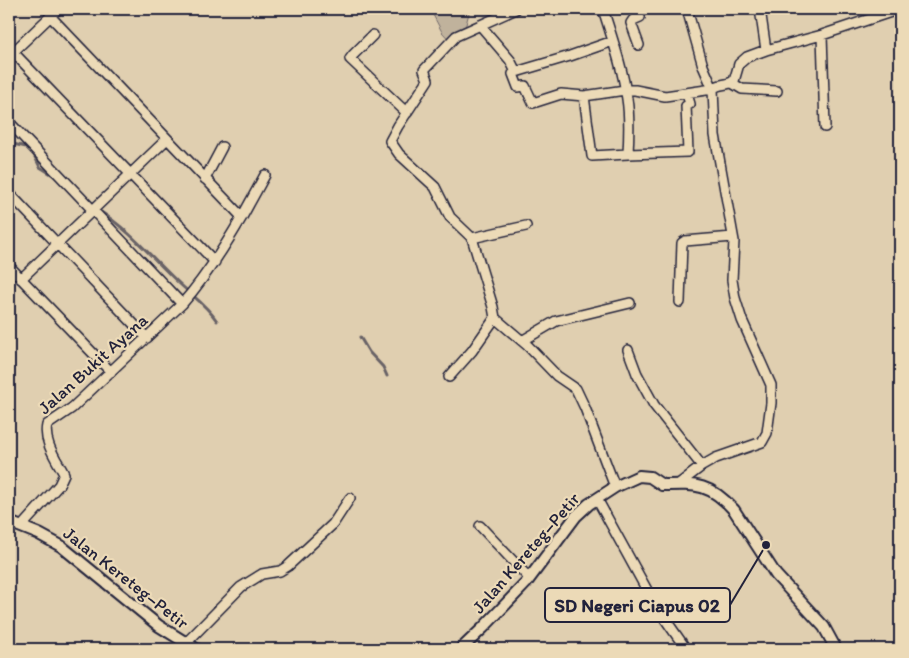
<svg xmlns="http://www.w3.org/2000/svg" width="909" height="658" font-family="Itim,sans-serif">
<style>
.green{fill:#c0b29c;stroke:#716a6c}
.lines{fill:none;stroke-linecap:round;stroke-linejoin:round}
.stream{stroke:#686266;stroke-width:3}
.minor-casing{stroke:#22223b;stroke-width:12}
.tertiary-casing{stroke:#22223b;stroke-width:14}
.minor{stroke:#ecdab7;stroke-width:9}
.tertiary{stroke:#ecdab7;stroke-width:10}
.labels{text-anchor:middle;stroke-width:4.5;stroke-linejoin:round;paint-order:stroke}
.street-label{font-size:18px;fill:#22223b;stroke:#ecdab7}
.leader{fill:none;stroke:#22223b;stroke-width:2}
.callout-dot{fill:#22223b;stroke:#ecdab7;stroke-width:2}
.callout{fill:#ecdab7;stroke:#22223b;stroke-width:2}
.callout-label{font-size:19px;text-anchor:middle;font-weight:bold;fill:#22223b}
</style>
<rect width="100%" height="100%" fill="#e0cfb0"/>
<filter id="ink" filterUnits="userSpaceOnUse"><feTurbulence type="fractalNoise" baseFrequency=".02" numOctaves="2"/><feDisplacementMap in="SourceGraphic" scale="10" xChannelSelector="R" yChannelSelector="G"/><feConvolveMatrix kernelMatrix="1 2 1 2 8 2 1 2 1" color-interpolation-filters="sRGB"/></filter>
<g filter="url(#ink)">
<!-- green -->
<path class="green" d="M430,9h40l-6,23 -11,12 -11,-12z"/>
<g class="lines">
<!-- stream -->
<path class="stream" d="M9,143l17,4 8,8 6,12 16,10
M98,210c32,20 56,50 83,75 14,13 25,20 36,36
M360,337l9,15 14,15 4,9"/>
<!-- minor casing -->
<g class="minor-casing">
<path id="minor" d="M637,9l3,8 -7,3 -2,3 8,22
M760,9l6,41
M480,25l30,35 6,12 -3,2 5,13 7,-1 8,17 28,-9 23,2 41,-6h10l30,6 48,-7 -10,-23 -16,-57
M373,35l-20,20 -3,4 57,54
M822,35l3,92
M13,52l202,210
M9,56l49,-47
M516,72l54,-16 43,-15
M732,83l10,6 35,2
M584,96l8,60 36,-2c1,-18 2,-37 -1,-55 -4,-30 -15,-61 -24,-90
M9,122l173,182
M628,154l60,-2 -2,-46 4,-2 -3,-10
M205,179l17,-32
M9,193l138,145
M242,217l23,-42
M472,238l-22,-21 -15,-30 -36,-33 -9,-13 8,-15 30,-46 -4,-10 32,-34 60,-27
M9,266l102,106
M21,279l146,-140
M680,302l2,-59 3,-2 48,-4
M495,318l33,28 29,30 19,13 9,19 30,79
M522,341l34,-20 74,-18
M628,350l9,24 17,31 48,61
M449,377l23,-26 23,-33 -2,-11 -21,-69 54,-12
M680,483l22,-17 14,-8 46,-16 5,-9 4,-30v-18l-29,-65 -7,-22 -3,-18 2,-39 -19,-106 -2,-46c5,-6 14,-3 21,-8l5,-17 8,-7 19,-7 56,-15 78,-26
M597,499l57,104 32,46
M480,526l49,52
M21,527l38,-42 5,-11c-7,-14 -21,-32 -17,-49l25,-17 110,-104c24,-27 42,-56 60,-87l-192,-201
M186,643l55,-56 21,-13 18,-3 8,-5 45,-42 17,-26"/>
</g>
<!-- tertiary casing -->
<g class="tertiary-casing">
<path id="tertiary" d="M9,522l30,12 22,12 98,80 37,23
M461,649l22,-21 43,-45 50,-67 13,-12 26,-17 24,-11 11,1 12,8c34,-1 48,-2 72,25l42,65 48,52 12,22"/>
</g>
<!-- minor -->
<use href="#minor" class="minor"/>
<!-- tertiary -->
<use href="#tertiary" class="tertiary"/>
</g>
</g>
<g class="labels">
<!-- street labels -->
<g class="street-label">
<text transform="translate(93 364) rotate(-42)" y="6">Jalan Bukit Ayana</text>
<text transform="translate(526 553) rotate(-49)" y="6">Jalan Kereteg–Petir</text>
<text transform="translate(126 578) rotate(38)" y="6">Jalan Kereteg–Petir</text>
</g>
</g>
<!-- callouts -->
<path class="leader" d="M766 545L730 605"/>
<circle class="callout-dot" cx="766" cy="545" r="5"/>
<rect class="callout" x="545" y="588" width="185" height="34" rx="5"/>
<g class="callout-label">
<text x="637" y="612">SD Negeri Ciapus 02</text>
</g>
<!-- margin -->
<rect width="909" height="658" fill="none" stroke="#ecdab7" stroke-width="30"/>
<rect x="15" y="15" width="879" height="628" fill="none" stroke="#22223b" stroke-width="2" filter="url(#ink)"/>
</svg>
